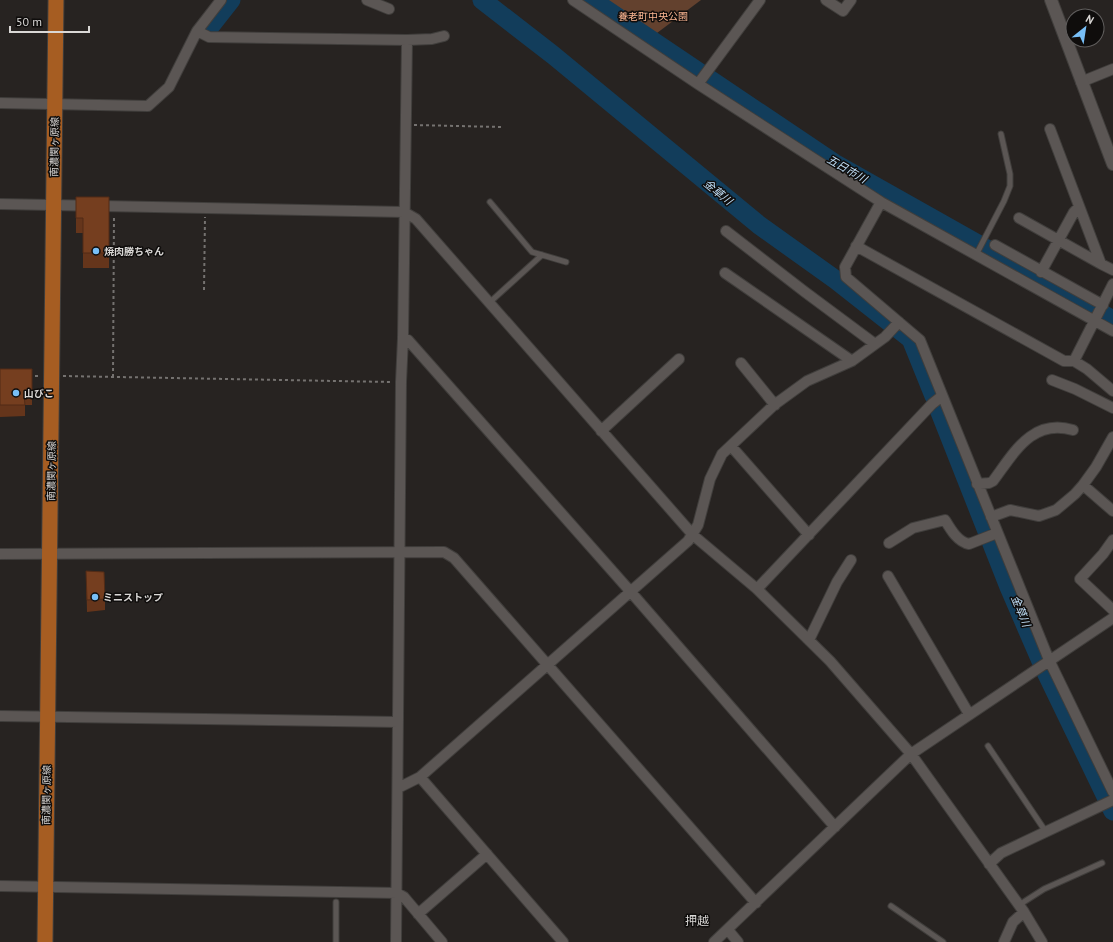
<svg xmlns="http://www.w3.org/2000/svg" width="1113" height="942" font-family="'PT Sans','Noto Sans JP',sans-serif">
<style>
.green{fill:#63412e}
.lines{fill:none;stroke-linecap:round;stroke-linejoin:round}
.river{stroke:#123d5b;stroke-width:19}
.service-casing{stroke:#403e3c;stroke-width:7}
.minor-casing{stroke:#403e3c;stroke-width:12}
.tertiary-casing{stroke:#403e3c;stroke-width:14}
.primary-casing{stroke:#403e3c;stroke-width:17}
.path{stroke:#757270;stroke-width:2;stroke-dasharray:3 3;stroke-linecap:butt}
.service{stroke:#5b5654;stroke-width:5}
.minor{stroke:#5b5654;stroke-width:10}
.tertiary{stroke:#5b5654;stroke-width:12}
.primary{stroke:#a65d22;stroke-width:15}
.wall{fill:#65351b}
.building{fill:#753e1f;stroke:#522b16}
.poi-dot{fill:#78bff7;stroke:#0f0d0c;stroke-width:1.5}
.labels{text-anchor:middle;stroke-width:3;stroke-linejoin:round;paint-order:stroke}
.park-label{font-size:10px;fill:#fbb692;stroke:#0f0d0c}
.street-label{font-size:10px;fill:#dad8d6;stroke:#0f0d0c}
.poi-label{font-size:10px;font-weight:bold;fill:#dad8d6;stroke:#0f0d0c;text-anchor:start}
.water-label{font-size:11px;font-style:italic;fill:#c1e0f9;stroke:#0f0d0c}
.quarter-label{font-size:12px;fill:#dad8d6;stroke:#0f0d0c}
</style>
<rect width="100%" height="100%" fill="#272321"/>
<!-- green -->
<path class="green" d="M600,0h101l-48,36z"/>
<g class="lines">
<!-- river -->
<path class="river" d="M482,0l71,55 206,170 77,55 75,59 23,57
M592,0l242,163 279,157
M209,28l22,-28
M938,407l71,180 35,81 69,143"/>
<!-- service casing -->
<g class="service-casing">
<path id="service" d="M490,202l42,50 34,10
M976,255l28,-54 6,-15v-12l-9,-40
M489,303l53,-48
M988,746l58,86
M1019,905l25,-16 58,-26
M891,906l52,36
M336,942v-40"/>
</g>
<!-- minor casing -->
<g class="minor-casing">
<path id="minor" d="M367,0l22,9
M573,0l125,84 183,118 232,129
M826,0l17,11 8,-11
M197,31l12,6 198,3 25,-1 12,-3
M1081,82l32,-13
M698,84l62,-84
M0,103l148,3 21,-19 28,-56 24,-31
M1050,129l51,135 12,6
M881,202l-36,65 1,10 74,63 129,320 64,132
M0,204l404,8 12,7 277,316 64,54 73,72 81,93 113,158 18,30
M1019,218l82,46
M726,231l79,61 70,52
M995,245l108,60
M856,246l208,115h10
M1041,272l33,-60 5,-5
M725,273l127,88
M1113,284l-39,77 13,8 26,22
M403,338l5,2 222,251 205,236
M741,363l34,42
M1052,380l23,9 38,19
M601,431l78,-72
M731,446l78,89
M977,484l12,-1 4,-2c21,-28 39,-63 80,-51
M1083,485l30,26
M991,517l19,-7 29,6 17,-6 19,-16 8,-9 13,-18 17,-30
M1113,540l-10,14 -23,25 33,31
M889,543l24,-15 32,-8c6,10 13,22 24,24l28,-11
M0,554l444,-2 10,6 302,345
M888,576l81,138
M757,589l175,-185 10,-8
M809,640l28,-58 14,-22
M0,716l398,6
M420,777l143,165
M398,788l22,-11 268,-236 10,-16 12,-46 12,-25 52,-49 33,-24 45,-20 33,-24 14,-15
M989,864l12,-11 112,-53
M0,886l397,7 7,4 38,45
M418,914l69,-60
M728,930l10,12
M396,942l5,-560 2,-44 4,-298
M714,942l197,-188 202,-136
M1004,942l9,-20 11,-10"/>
</g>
<!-- tertiary casing -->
<g class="tertiary-casing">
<path id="tertiary" d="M1051,0l62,164"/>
</g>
<!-- primary casing -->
<g class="primary-casing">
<path id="primary" d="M45,942l11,-942"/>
</g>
<!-- path -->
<path class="path" d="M414,125l87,2
M204,290l1,-73
M29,376h10
M63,376l328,6
M113,377l1,-162"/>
<!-- service -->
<use href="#service" class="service"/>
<!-- minor -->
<use href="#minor" class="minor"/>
<!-- tertiary -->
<use href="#tertiary" class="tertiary"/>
<!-- primary -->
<use href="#primary" class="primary"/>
</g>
<!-- wall -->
<path class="wall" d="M76,197h33v71h-26v-35h-7z
M0,369h32v36h-7v11l-25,1z
M86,571l19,28v11l-18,2z"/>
<!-- building -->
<path class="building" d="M76,197h33v56h-26v-35h-7z
M0,369h32v25h-8l1,11h-25z
M86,571l18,1 1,27 -18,1z"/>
<!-- markers -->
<g class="poi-dot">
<circle cx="96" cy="251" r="4"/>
<circle cx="16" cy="393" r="4"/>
<circle cx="95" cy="597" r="4"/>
</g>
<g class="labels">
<!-- park labels -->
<g class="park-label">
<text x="653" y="20">養老町中央公園</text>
</g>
<!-- street labels -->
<g class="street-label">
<text transform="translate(54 147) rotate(-89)" y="4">南濃関ヶ原線</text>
<text transform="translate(51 471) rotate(-89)" y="4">南濃関ヶ原線</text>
<text transform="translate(46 795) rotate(-89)" y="4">南濃関ヶ原線</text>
</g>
<!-- poi labels -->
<g class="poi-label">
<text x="104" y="255">焼肉勝ちゃん</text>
<text x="24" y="397">山びこ</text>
<text x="103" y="601">ミニストップ</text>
</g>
<!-- water labels -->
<g class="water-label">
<text transform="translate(847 169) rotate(30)" y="4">五日市川</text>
<text transform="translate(718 192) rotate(39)" y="4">金草川</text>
<text transform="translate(1021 611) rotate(68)" y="4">金草川</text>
</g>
<!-- quarter labels -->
<g class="quarter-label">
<text x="697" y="925">押越</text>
</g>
</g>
<!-- north arrow -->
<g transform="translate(1085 28) rotate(30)"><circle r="19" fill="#0f0d0c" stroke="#605e5d"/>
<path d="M0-3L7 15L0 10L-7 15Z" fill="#78bff7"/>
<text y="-6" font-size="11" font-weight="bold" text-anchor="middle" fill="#dad8d6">N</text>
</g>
<!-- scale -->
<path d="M10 26v6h79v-6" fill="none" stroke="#dad8d6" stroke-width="2"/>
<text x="16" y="26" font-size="12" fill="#dad8d6" stroke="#0f0d0c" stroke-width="3" paint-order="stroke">50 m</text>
</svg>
